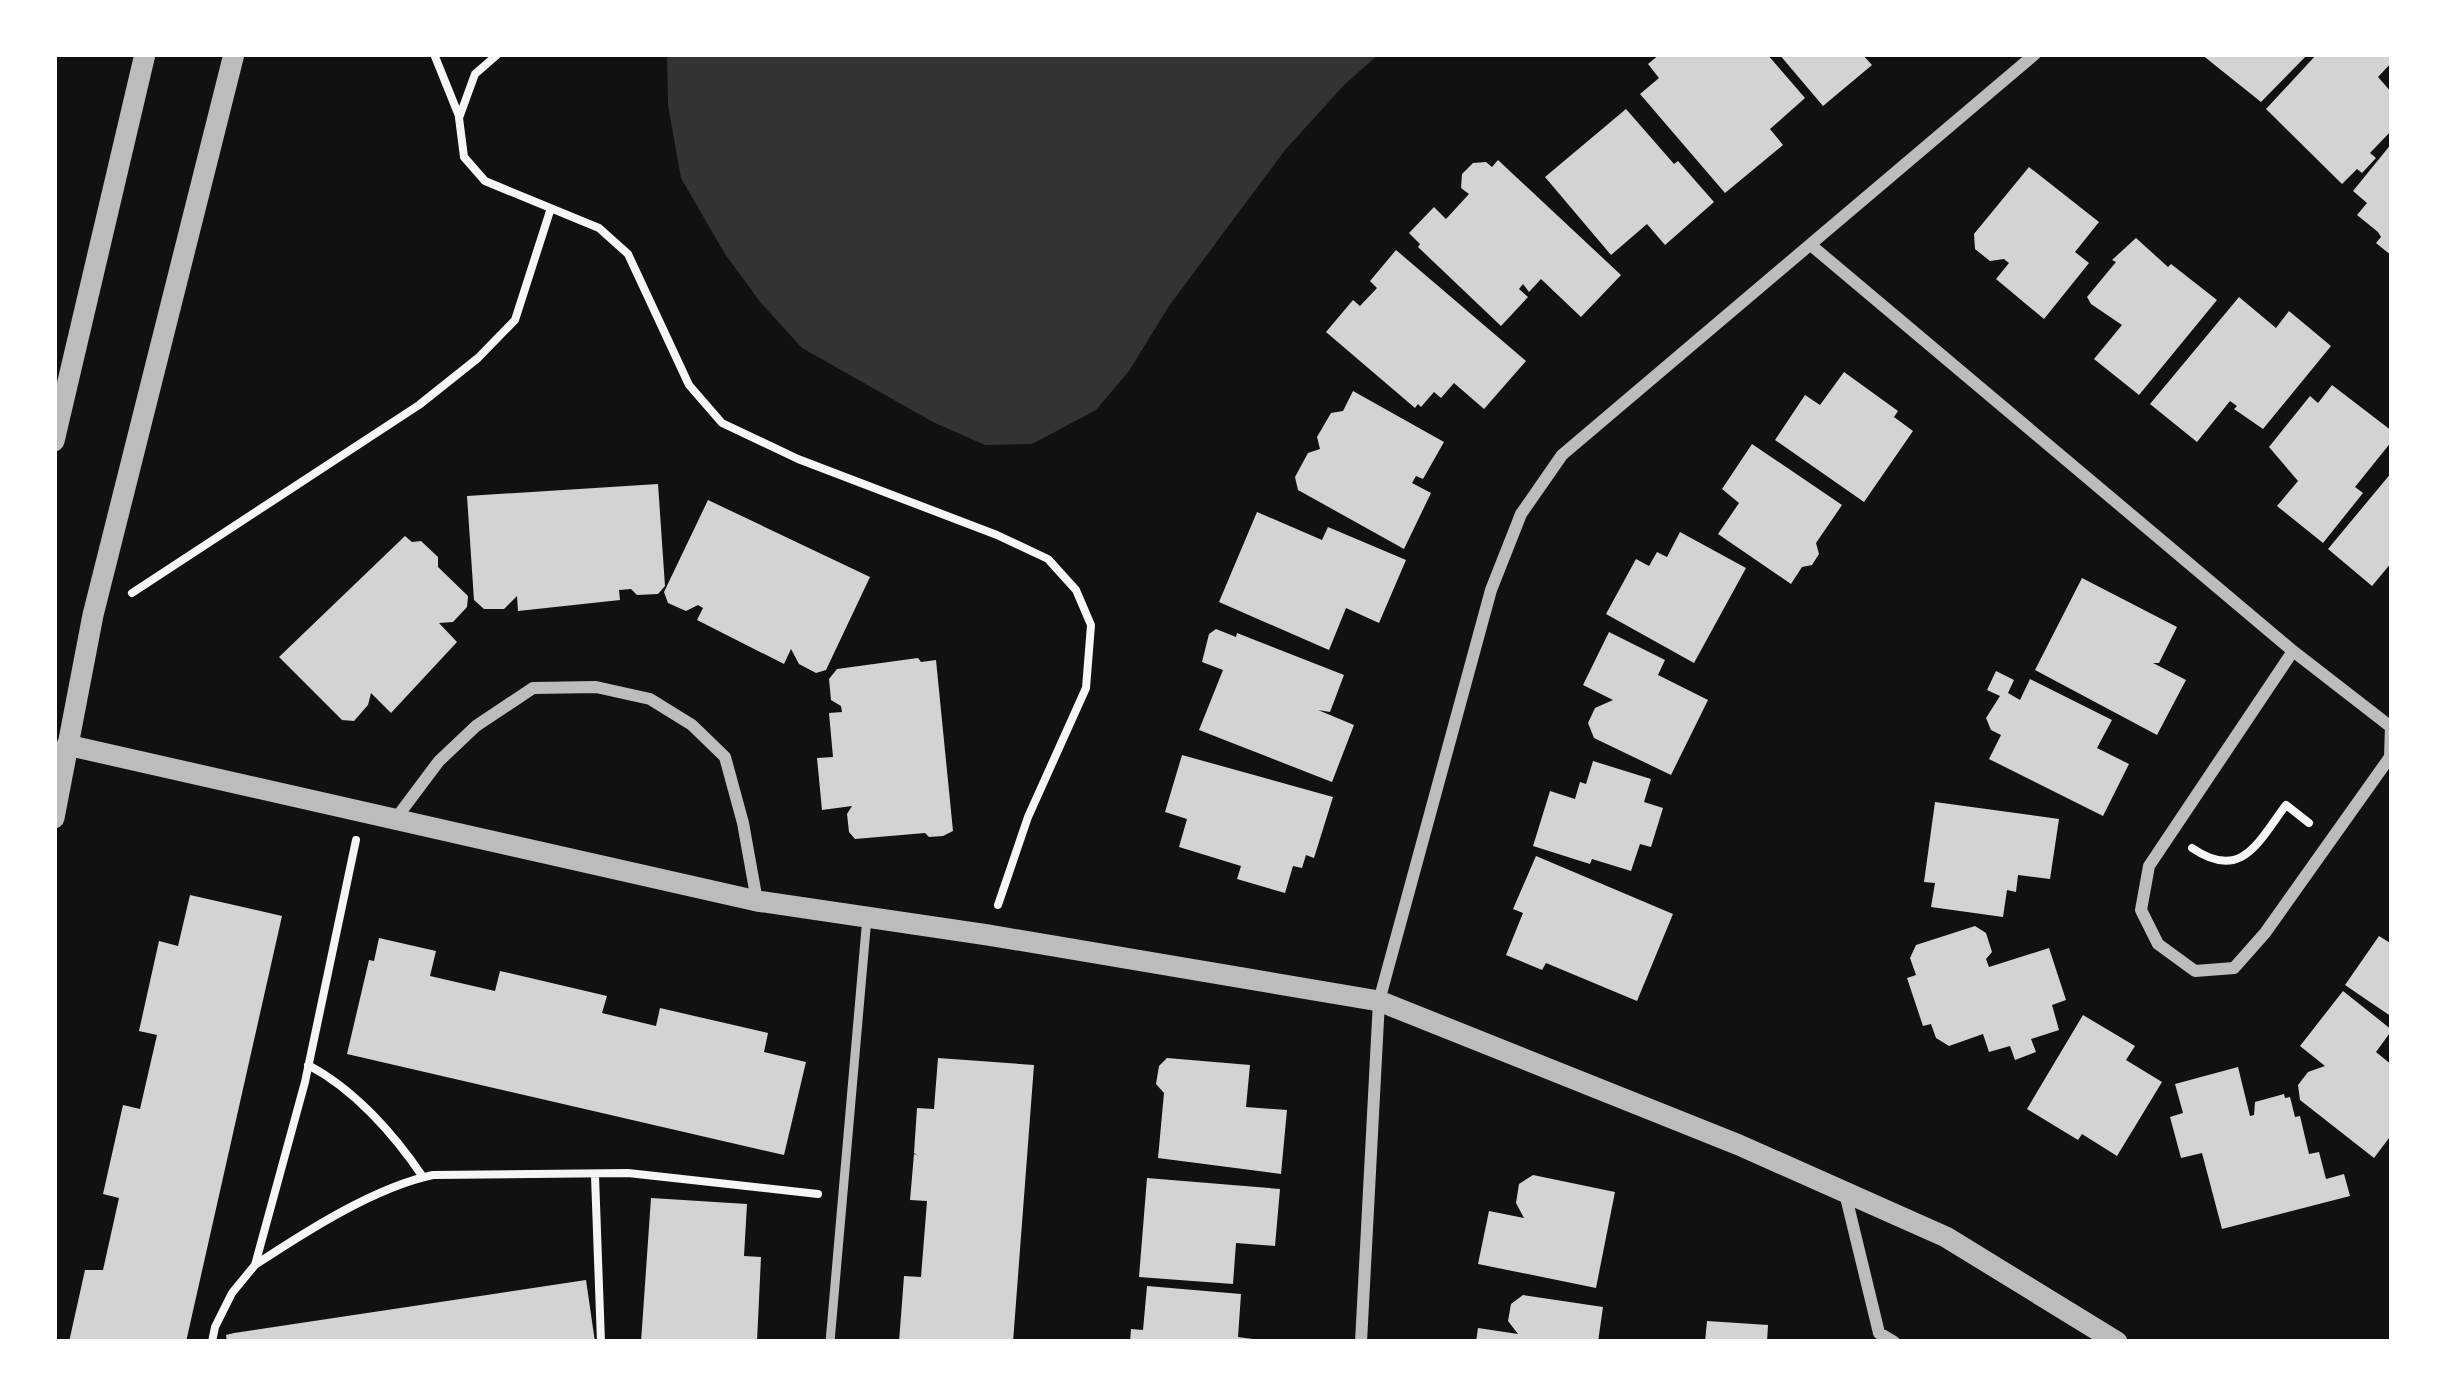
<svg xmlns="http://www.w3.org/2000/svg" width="2446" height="1396" font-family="Literata,serif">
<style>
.water{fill:#333}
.building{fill:#d3d3d3}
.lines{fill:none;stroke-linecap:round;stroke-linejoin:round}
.path{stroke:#f5f5f5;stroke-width:8}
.service{stroke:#bcbcbc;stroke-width:9}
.minor{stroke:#bcbcbc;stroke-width:12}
.tertiary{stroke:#bcbcbc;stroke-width:21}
</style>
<rect width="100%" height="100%" fill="#111"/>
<!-- water -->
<path class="water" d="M667,54h712l-34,30 -60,66 -116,156 -40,65 -33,39 -64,34 -47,1 -52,-23 -131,-74 -41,-45 -36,-49 -44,-76 -13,-73z"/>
<!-- building -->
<path class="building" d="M1660,54h107l38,44 -35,31 13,16 -58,48 -85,-99 19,-16 -11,-14z
M1779,54h83l10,11 -49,41z
M2201,54h107l-47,48z
M2317,54h75v8l-14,15 14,16v37l-22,23 6,5 -14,15 -5,-4 -15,15 -76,-75z
M1626,109l48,55 4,-3 36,41 -49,43 -18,-21 -36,31 -66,-78z
M2392,143v113l-16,-13 5,-6 -3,-5 -21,-17 10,-12 -14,-12z
M1498,160l123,115 -40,42 -40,-38 -12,13 -6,-8 -4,5 9,8 -27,29 -83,-79 2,-3 -11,-11 25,-26 12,12 23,-25 -8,-6 1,-14 11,-11 13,-1 6,5z
M2029,167l70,55 -24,30 14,11 -45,56 -48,-40 13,-16 -5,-4 -14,2 -15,-12 -1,-15z
M2136,238l32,29 3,-3 46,36 -78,95 -45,-36 28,-34 -31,-21 -4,-7 29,-35 -4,-2z
M1396,250l130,111 -42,48 -30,-26 -13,15 -7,-6 -13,15 -3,-3 -3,4 -89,-76 27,-32 7,6 17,-18 -7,-7z
M2239,297l37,31 13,-17 42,35 -68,83 -29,-20 3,-3 -7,-5 -33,41 -47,-38z
M1844,372l54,39 -4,6 19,14 -49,71 -89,-62 30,-45 15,10z
M2332,385l60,46v10l-37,46 8,6 -40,50 -46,-37 21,-25 -29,-34 41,-51 8,7z
M1353,391l91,51 -21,37 -7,-3 -4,7 19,10 -27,56 -106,-59 -3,-13 13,-24 12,-4 -3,-12 14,-24 12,-2z
M1752,444l90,61 -26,38 3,11 -7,11 -10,2 -11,17 -73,-50 21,-31 -17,-14z
M2392,472v90l-20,24 -44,-37z
M658,484l7,102 -7,8 -21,1 -6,-6 -12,1 1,10 -102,11 -1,-15 -13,13h-20l-10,-9 -7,-104z
M708,500l162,77 -44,93 -10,3 -17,-9 -8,-15 -7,15 -87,-44 6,-12 -5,-3 -12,6 -18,-8 -4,-11z
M1257,512l65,28 6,-13 78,33 -27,63 -33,-15 -17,42 -110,-48z
M1680,532l66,36 -52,95 -88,-49 30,-55 13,7 8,-14 10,5z
M405,536l7,6 9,-1 17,16v10l30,29 -1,11 -14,15 -14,1 18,19 -66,71 -20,-20 -3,12 -14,16 -12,-1 -63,-63z
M2082,578l95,49 -18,36h-6l33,17 -29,55 -122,-65z
M1216,629l20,8 1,-4 107,42 -14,37 -12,-2 36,15 -22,57 -133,-52 24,-60 -21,-8 7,-28z
M1609,632l56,28 -7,15 50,25 -37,75 -77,-37 -6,-15 7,-15 18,-8 -30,-15z
M918,658l3,4 15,-2 17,171 -10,5 -14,1 -4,-4 -70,6 -6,-7 -2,-18 5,-8 -30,4 -5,-52 16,-1 -4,-44 13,-1 -1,-6 -10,-6 -2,-21 8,-10z
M1996,671l18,9 -6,13 12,7 10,-21 82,41 -15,28 32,16 -26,52 -114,-57 12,-24 -10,-5 -5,-12 14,-22 -13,-6z
M1182,755l151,42 -19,61 -8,-3 -4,13 -9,-2 -8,27 -48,-14 4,-13 -62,-19 8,-28 -22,-7z
M1593,761l58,18 -7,23 19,6 -12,39 -11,-3 -9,27 -39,-12 -2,5 -57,-18 17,-55 25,8 5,-17 6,2z
M1935,802l124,17 -9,60 -32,-4 -2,17 -9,-2 -4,27 -72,-10 4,-24 -11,-1z
M1536,856l137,58 -36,87 -91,-38 -4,7 -36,-15 17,-42 -10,-4z
M190,895l92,21 -96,426h-117l16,-72h18l16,-72 -16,-4 20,-89 17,4 17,-74 -18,-4 20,-90 19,5z
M1975,926l11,7 6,19 -6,7 3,8 60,-19 17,52 -14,5 7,25 -28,9 5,13 -21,8 -5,-14 -21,6 -6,-18 -34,12 -13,-8 -5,-14 -8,2 -16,-48 9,-3 -6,-17 6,-13z
M2379,936l13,8v73l-47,-32z
M379,938l57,13 -6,25 65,15 5,-20 107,25 -5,17 54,13 4,-18 108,25 -4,19 42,10 -22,93 -437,-101 22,-94 5,1z
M2343,991l49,39 -16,22 16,13v69l-18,24 -74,-58 -2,-15 10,-13 17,-6 -25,-20z
M2083,1015l52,31 -9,14 36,22 -45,74 -35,-22 -4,6 -51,-31z
M938,1058l96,7 -21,277h-114l5,-66 17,1 6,-76 -17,-1 4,-46 3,1 -3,-2 3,-45 17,1z
M1167,1058l83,7 -4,42 41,3 -6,64 -123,-16 6,-65 -8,-9 3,-18z
M2238,1067l12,49 4,-1 1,-13 29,-8 1,4 5,-1 5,20 5,-1 9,38 10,-2 7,27 18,-5 6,22 -128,33 -20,-76 -21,5 -11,-41 13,-4 -8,-29z
M1533,1175l82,17 -19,96 -118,-24 11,-53 35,7 -8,-15 3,-19z
M1147,1178l133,11 -5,57 -39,-3 -3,41 -94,-7z
M651,1198l96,6 -3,52 17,1 -4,85h-116z
M586,1280l9,62h-368l-1,-7 8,-2z
M1147,1286l94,8 -3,43 15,2 -1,3h-122l1,-13 12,1z
M1523,1295l80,12 -5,35h-122l2,-14 40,6 -10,-13 3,-17z
M1707,1321l61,4 -1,17h-62z"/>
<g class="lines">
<!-- path -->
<path class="path" d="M434,54l25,62
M498,54l-23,20 -16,44 5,39 21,24 114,47 29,26 61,131 33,38 76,36 199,76 51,24 28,31 15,35 -5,63 -58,129 -30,88
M132,593l287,-188 59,-47 37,-38 35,-109
M2192,848c50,34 66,-6 94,-43l23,18
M308,1065c46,24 86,69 115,112
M595,1176l6,166
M255,1265c50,-33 120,-78 178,-90l195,-2 190,21
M212,1342l3,-15 17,-34 23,-28 50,-183 51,-242"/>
<!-- service -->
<path class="service" d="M830,1342l37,-425"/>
<!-- minor -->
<path class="minor" d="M1812,246l481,405 98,76 -1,30 -125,176 -31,35 -39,3 -37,-27 -17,-34 8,-44 144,-215
M394,821l45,-60 37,-35 57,-38 63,-1 54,12 42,26 33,32 18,66 14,78
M1845,1193l34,140 15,9
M1361,1342l18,-341 112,-411 30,-76 41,-59 473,-401"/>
<!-- tertiary -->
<path class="tertiary" d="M54,441l91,-387
M67,745l690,156 231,34 391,66 360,144 207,92 171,105
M54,818l39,-203 141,-561"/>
</g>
<!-- border -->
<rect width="2446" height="1396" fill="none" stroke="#ffffff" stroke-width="114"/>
</svg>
